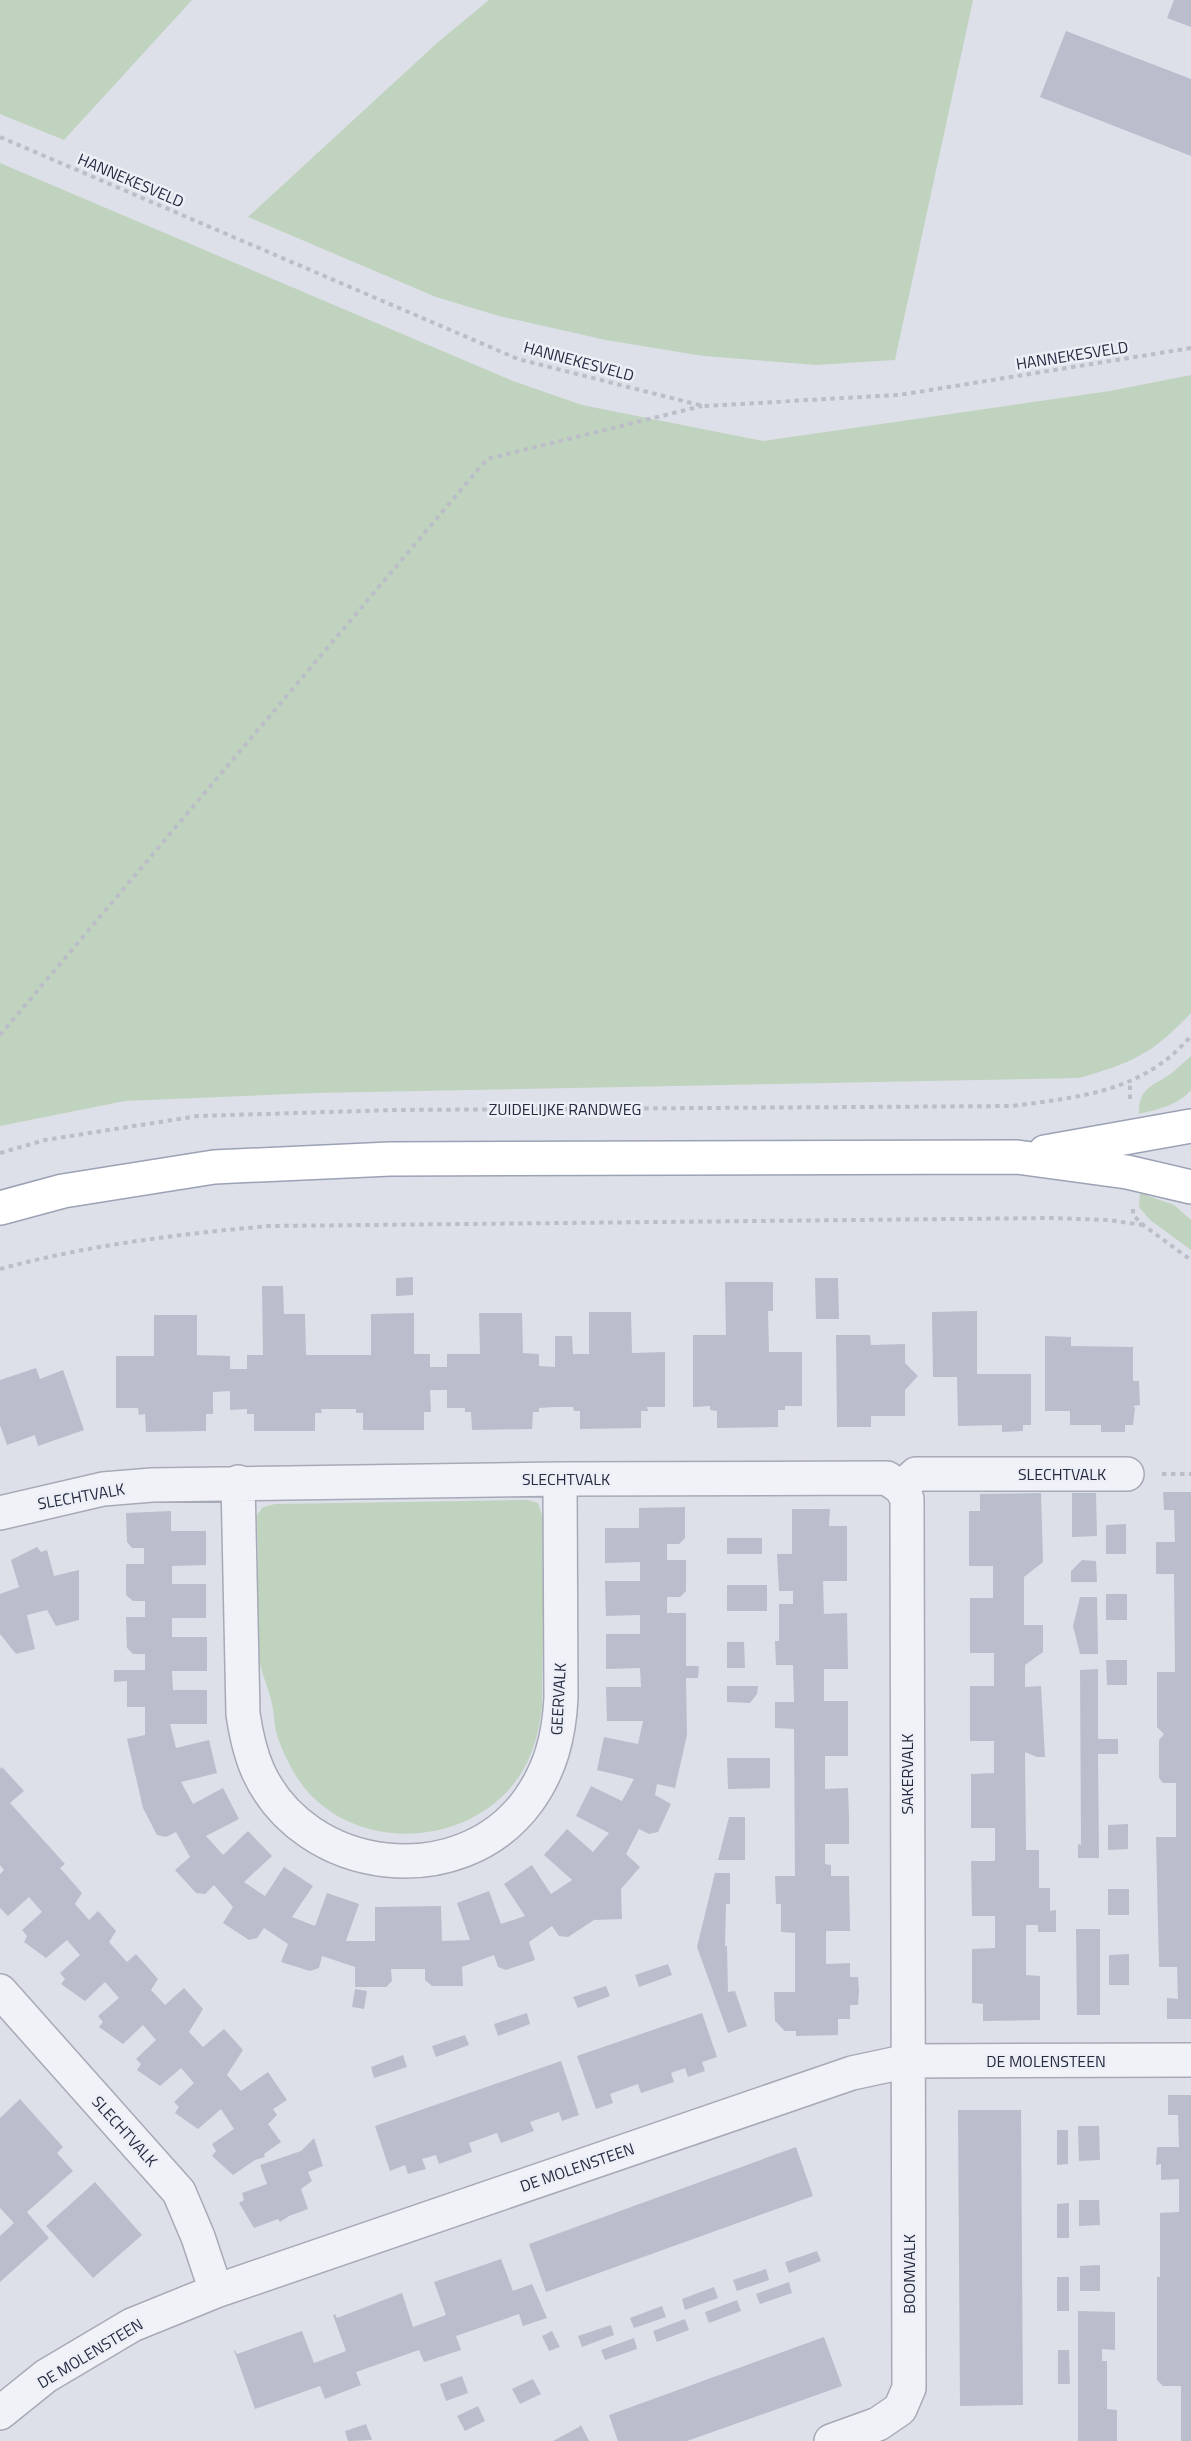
<svg xmlns="http://www.w3.org/2000/svg" width="1191" height="2441" font-family="'Titillium Web',sans-serif">
<style>
.green{fill:#c0d3be}
.building{fill:#babecc}
.lines{fill:none;stroke-linecap:round;stroke-linejoin:round}
.street-casing{stroke:#a6aab7;stroke-width:36}
.primary-casing{stroke:#9ca2b5;stroke-width:36}
.path{stroke:#bbbec8;stroke-width:4;stroke-dasharray:4.5 4.5;stroke-linecap:butt}
.street{stroke:#f0f2f7;stroke-width:33}
.primary{stroke:#fff;stroke-width:33}
.labels{text-anchor:middle;stroke-width:5;stroke-linejoin:round;paint-order:stroke}
.street-label{font-size:16px;fill:#252b41;stroke:#edeff6}
</style>
<rect width="100%" height="100%" fill="#dde0e9"/>
<!-- green -->
<path class="green" d="M0,0h192l-128,140 -64,-26z
M489,0h484l-78,360 -79,5 -113,-9 -97,-16 -107,-24 -63,-19 -188,-80 189,-174z
M0,163l513,218 69,24 181,36 347,-50 81,-16v638c-39,41 -57,49 -112,65l-765,15 -189,8 -125,25z
M1191,1056v34c-14,16 -33,19 -52,24 -1,-28 16,-28 34,-42 6,-5 12,-11 18,-16z
M1140,1193l34,12 17,15v30l-41,-30 -11,-13z
M528,1500l10,3 6,18 -2,185c-3,26 -9,50 -24,72 -51,73 -173,76 -222,-2 -8,-14 -16,-29 -20,-45 -2,-9 -2,-19 -4,-27 -3,-15 -10,-29 -13,-44 -3,-14 -1,-31 -1,-45 0,-34 0,-67 -1,-100l6,-8 12,-3z"/>
<!-- building -->
<path class="building" d="M1174,0h17v27l-24,-9z
M1066,31l125,48v77l-151,-59z
M413,1277v18l-17,1v-18z
M815,1278h23l1,41h-23z
M725,1282h48v29h-5l1,41h33v54h-17v4h-7v17l-61,1v-17l-7,-1v-4l-17,1v-72h33z
M262,1286h21l1,28h21l1,41h65v-41l43,-1v41h16v13h17v-13h33l-1,-41h43l1,40 16,1v12l16,1v-31h17l1,18h16v-42h42l1,41 33,-1v55h-18l1,4h-7v17l-61,1v-18h-6l-1,-4h-17l-17,1v4h-6l-1,17 -60,1 -1,-18h-6v-4h-18v-18h-17l1,22h-7v18h-61v-17h-7v-4h-35l1,4h-7v18h-61v-17h-7v-5l-17,1v-19l-17,1v22h-7v17l-60,1 -1,-18 -6,1 -1,-7h-22v-52h38v-41h43v40l33,1v13h17v-14h16z
M977,1311v63h54v51h-8v6l-21,1v-7l-44,1 -1,-49h-24l-1,-65z
M836,1335h34l1,10 34,-1v19l13,13 -13,14v26h-34v11h-34z
M1045,1336l26,1v9l62,1v34h6l1,24 -7,1 2,2 -2,17h-8v7h-24v-7h-31v-14h-25z
M36,1368l4,11 23,-9 21,60 -46,16 -3,-11 -28,10 -7,-20v-45z
M1163,1492h28v527h-24v-21l11,1 -1,-32h-18l-3,-130h20v-54h-13l-4,-5v-38l5,-6 -7,-7v-55h18l-1,-98h-18v-32h19l-1,-32h-10z
M1041,1493l2,69 -19,15v48h19v27l-18,13v22l16,-1 4,71h-8l-12,-5 1,98h13v38h11v23l6,-1v22h-18v-7h-12v50l14,1v44l-57,1v-17l-11,-1v-54l23,-1v-32h-23l-1,-55h24v-33h-24v-54l23,-1v-32h-24v-55h24v-33h-24v-55h23v-32h-24v-55h11v-17z
M1072,1493h24l1,43 -25,1z
M685,1507v31l-6,6h-12v16h19v31l-6,6h-13v16h19v53h13l-1,12h-12l1,57 -12,53 -18,-4 -2,11 16,9 -13,28 -9,2 -10,-5 -13,25 14,13 -19,22 1,30 -28,1 -26,17 -9,-1 -7,-10 -23,16 6,18 -29,10 -8,-3 -4,-12 -32,12 1,19h-31l-7,-6v-11h-34l1,12 -6,6h-31v-20l-33,-11 -3,12 -9,3 -29,-9 7,-18 -24,-16 -7,10 -8,2 -26,-17 10,-16 -19,-22 -9,9 -9,-1 -21,-23 15,-13 -14,-25 -10,5 -9,-2 -14,-27 -16,-69 18,-4v-28h-18v-26l-13,1v-12h31v-16h-12l-6,-6 -1,-31h19v-16h-12l-7,-6v-31h18v-16h-12l-5,-6 -1,-29 45,-2v20h35v34l-34,1v18h34v34h-34v19h35v34h-35l1,19h34v34h-37l6,24 33,-8 8,33 -36,9 12,22 30,-16 16,31 -33,17 17,19 25,-24 24,25 -28,26 21,14 19,-29 29,19 -21,31 23,9 12,-33 32,11 -13,37h29v-34l66,-1 1,35 28,-1 -13,-37 32,-12 12,33 24,-8 -21,-32 28,-19 19,29 21,-14 -28,-25 23,-26 26,23 16,-19 -33,-17 15,-30 31,15 12,-22 -37,-9 7,-33 34,7 5,-23h-36l-1,-34h35l-1,-19 -34,1v-35h34v-19l-34,1 -1,-35h35v-19l-35,1v-35h34v-20z
M792,1509h38l-1,17h18v55h-24l1,33 23,-1 1,56h-24v32h24v55h-23v33l23,-1 1,28v28h-24v20l6,1v11h18l1,55h-24v33l24,-1v14h8l1,14 -1,14h-8v14h-12v16l-42,1v-5h-11l-10,-10 -1,-29h21v-59l-14,-1v-28h-5l-1,-28h20l-1,-147 -19,-1v-26h19l-1,-37h-17l-1,-24h4v-37h14v-13h-14l-2,-37h15z
M1126,1524v30h-20v-29z
M727,1538h35v16h-35z
M37,1547l4,5 6,-2 7,26 25,-6v50l-23,6 -9,-16 -20,5 8,34 -19,5 -16,-20v-40l19,-7 -8,-27z
M1082,1560l14,1 1,21h-26v-11z
M727,1585h40v26h-40z
M1106,1594h21v26h-21z
M1080,1597h17l1,57h-18l-7,-28z
M727,1642h17l1,26h-18z
M1106,1660h21v25h-20z
M1098,1669v70h20v15h-20l1,104h-21v-14l3,1 -1,-175z
M727,1686h31l-1,8 -7,9 -23,-1z
M727,1758h43v30l-42,1z
M2,1767l22,24 -14,12 55,61 -5,4 22,25 -7,11 14,16 9,-9 18,20 -7,11 18,20 9,-8 22,25 -7,11 14,15 19,-17 19,21 -14,23 14,15 21,-18 19,21 -16,25 14,16 27,-19 19,28 -14,9 4,6 -9,9 13,18 -17,12 1,3 -10,3 -22,15 -21,-19 4,-5 -4,-7 22,-15 -13,-20 -23,20 -23,-16 4,-6 -5,-5 20,-19 -13,-15 -21,18 -23,-16 4,-6 -5,-5 20,-19 -13,-15 -20,19 -24,-17 4,-5 -5,-6 21,-18 -14,-16 -20,19 -24,-17 4,-5 -5,-6 20,-18 -13,-15 -21,18 -22,-16 3,-6 -5,-6 20,-18 -13,-15 -21,19 -8,-8v-34l4,-4 -4,-5v-96z
M729,1817h16v43h-27z
M1128,1824v25l-20,1v-25z
M715,1873h15v31h-4l-1,42h2l1,46 7,-1 12,35 -19,7 -31,-86z
M1108,1889h21v26h-21z
M1076,1929h24v86h-23z
M1129,1954v31h-20v-30z
M668,1964l4,11 -33,12 -4,-12z
M606,1986l4,10 -32,12 -5,-11z
M355,1989l12,2 -3,18 -12,-2z
M527,2013l3,11 -32,12 -4,-12z
M702,2013l15,44 -15,5 3,9 -17,6 -3,-9 -14,5 3,9 -33,11 -3,-9 -28,10 3,9 -17,6 -19,-53z
M465,2035l4,10 -33,12 -4,-11z
M403,2055l4,12 -33,11 -3,-11z
M561,2061l18,54 -17,6 -3,-9 -29,10 4,9 -33,12 -4,-10 -28,10 3,9 -33,12 -3,-9 -14,4 4,10 -18,5 -3,-9 -15,6 -15,-45z
M1168,2095h23v346h-10v-55h-18l-6,-6v-103h3v-64l19,-1v-33l-18,1v-16l-5,1 1,-18h22l-1,-32h-10z
M20,2099l43,48 -6,6 16,18 -46,41 22,26 -49,44v-46l14,-13 -14,-15v-90z
M958,2110h63l2,295 -63,1z
M1078,2126h21l1,34 -21,1z
M1057,2130h11v34l-11,1z
M314,2138l9,28 -15,6 4,9 -11,8 7,20 -19,7 -9,6 -2,-3 -24,9 -15,-25 5,-3 -2,-7 25,-9 -7,-19 41,-14z
M796,2147l17,49 -267,96 -17,-48z
M95,2182l47,53 -49,43 -47,-52z
M1079,2200h20l1,25 -21,1z
M1069,2203v35h-12v-34z
M817,2251l4,10 -32,12 -4,-11z
M501,2259l12,32 19,-7 15,34 -24,8 -4,-12 -63,22 5,14 -37,12 -5,-12 -63,22 5,13 -36,14 -5,-13 -65,23 -21,-59h1l2,4 65,-23 12,32 32,-12 -13,-36 2,-1 2,4 65,-25 11,34 33,-12 -12,-33z
M1100,2265v26h-20v-25z
M766,2269l3,11 -32,11 -4,-11z
M1057,2277h12v34h-12z
M789,2282l3,11 -32,11 -4,-10z
M714,2287l4,11 -33,12 -3,-11z
M737,2300l4,11 -32,12 -4,-11z
M662,2306l4,11 -32,11 -4,-10z
M1078,2311l37,1v38l-13,-1v12h5v48l10,1v31h-39z
M685,2319l4,11 -32,12 -4,-11z
M611,2325l3,10 -32,12 -4,-11z
M552,2331l8,16 -11,4 -7,-15z
M824,2337l18,49 -155,55h-69l-9,-26z
M634,2338l3,11 -32,11 -4,-10z
M1058,2350h11l1,34h-12z
M462,2376l6,17 -22,8 -6,-17z
M533,2379l8,15 -21,10 -8,-15z
M478,2406l7,15 -20,10 -8,-15z
M366,2424l6,16 -24,1 -3,-10z
M581,2425l8,16h-36l26,-14z"/>
<g class="lines">
<!-- street casing -->
<g class="street-casing">
<path id="street" d="M238,1482l5,232c3,20 7,39 15,57 47,104 202,123 270,30 23,-32 31,-65 33,-103l-1,-219
M0,1513l103,-24 49,-4 408,-6 327,-1 14,10 15,-14h211
M0,1991l179,201 19,45 18,54
M0,2413l46,-37 86,-51 84,-34 636,-218 56,-12 283,-1
M831,2441l47,-17 22,-15 9,-21 -2,-889 -6,-11"/>
</g>
<!-- primary casing -->
<g class="primary-casing">
<path id="primary" d="M1045,1152l146,-26
M0,1208l63,-17 151,-24 176,-8 627,-2 110,15 64,15"/>
</g>
<!-- path -->
<path class="path" d="M0,137l518,222 185,47 196,-11 292,-47
M0,1035l487,-576 215,-53
M1130,1099v-17
M0,1153l45,-13 153,-24 196,-6 618,-4c68,-9 131,-14 179,-70
M1133,1209v6l10,10 48,35
M0,1269c88,-24 179,-35 269,-43l782,-8 57,2 35,5
M1162,1474h29"/>
<!-- street -->
<use href="#street" class="street"/>
<!-- primary -->
<use href="#primary" class="primary"/>
</g>
<g class="labels">
<!-- street labels -->
<g class="street-label">
<text transform="translate(131 180) rotate(23)" y="6">HANNEKESVELD</text>
<text transform="translate(1072 355) rotate(-9)" y="6">HANNEKESVELD</text>
<text transform="translate(579 361) rotate(15)" y="6">HANNEKESVELD</text>
<text x="565" y="1115">ZUIDELIJKE RANDWEG</text>
<text x="1062" y="1480">SLECHTVALK</text>
<text x="566" y="1485">SLECHTVALK</text>
<text transform="translate(81 1496) rotate(-10)" y="6">SLECHTVALK</text>
<text transform="translate(558 1699) rotate(-87)" y="6">GEERVALK</text>
<text transform="translate(907 1774) rotate(-90)" y="6">SAKERVALK</text>
<text x="1046" y="2067">DE MOLENSTEEN</text>
<text transform="translate(125 2131) rotate(48)" y="6">SLECHTVALK</text>
<text transform="translate(577 2167) rotate(-19)" y="6">DE MOLENSTEEN</text>
<text transform="translate(909 2274) rotate(-90)" y="6">BOOMVALK</text>
<text transform="translate(90 2353) rotate(-31)" y="6">DE MOLENSTEEN</text>
</g>
</g>
</svg>
